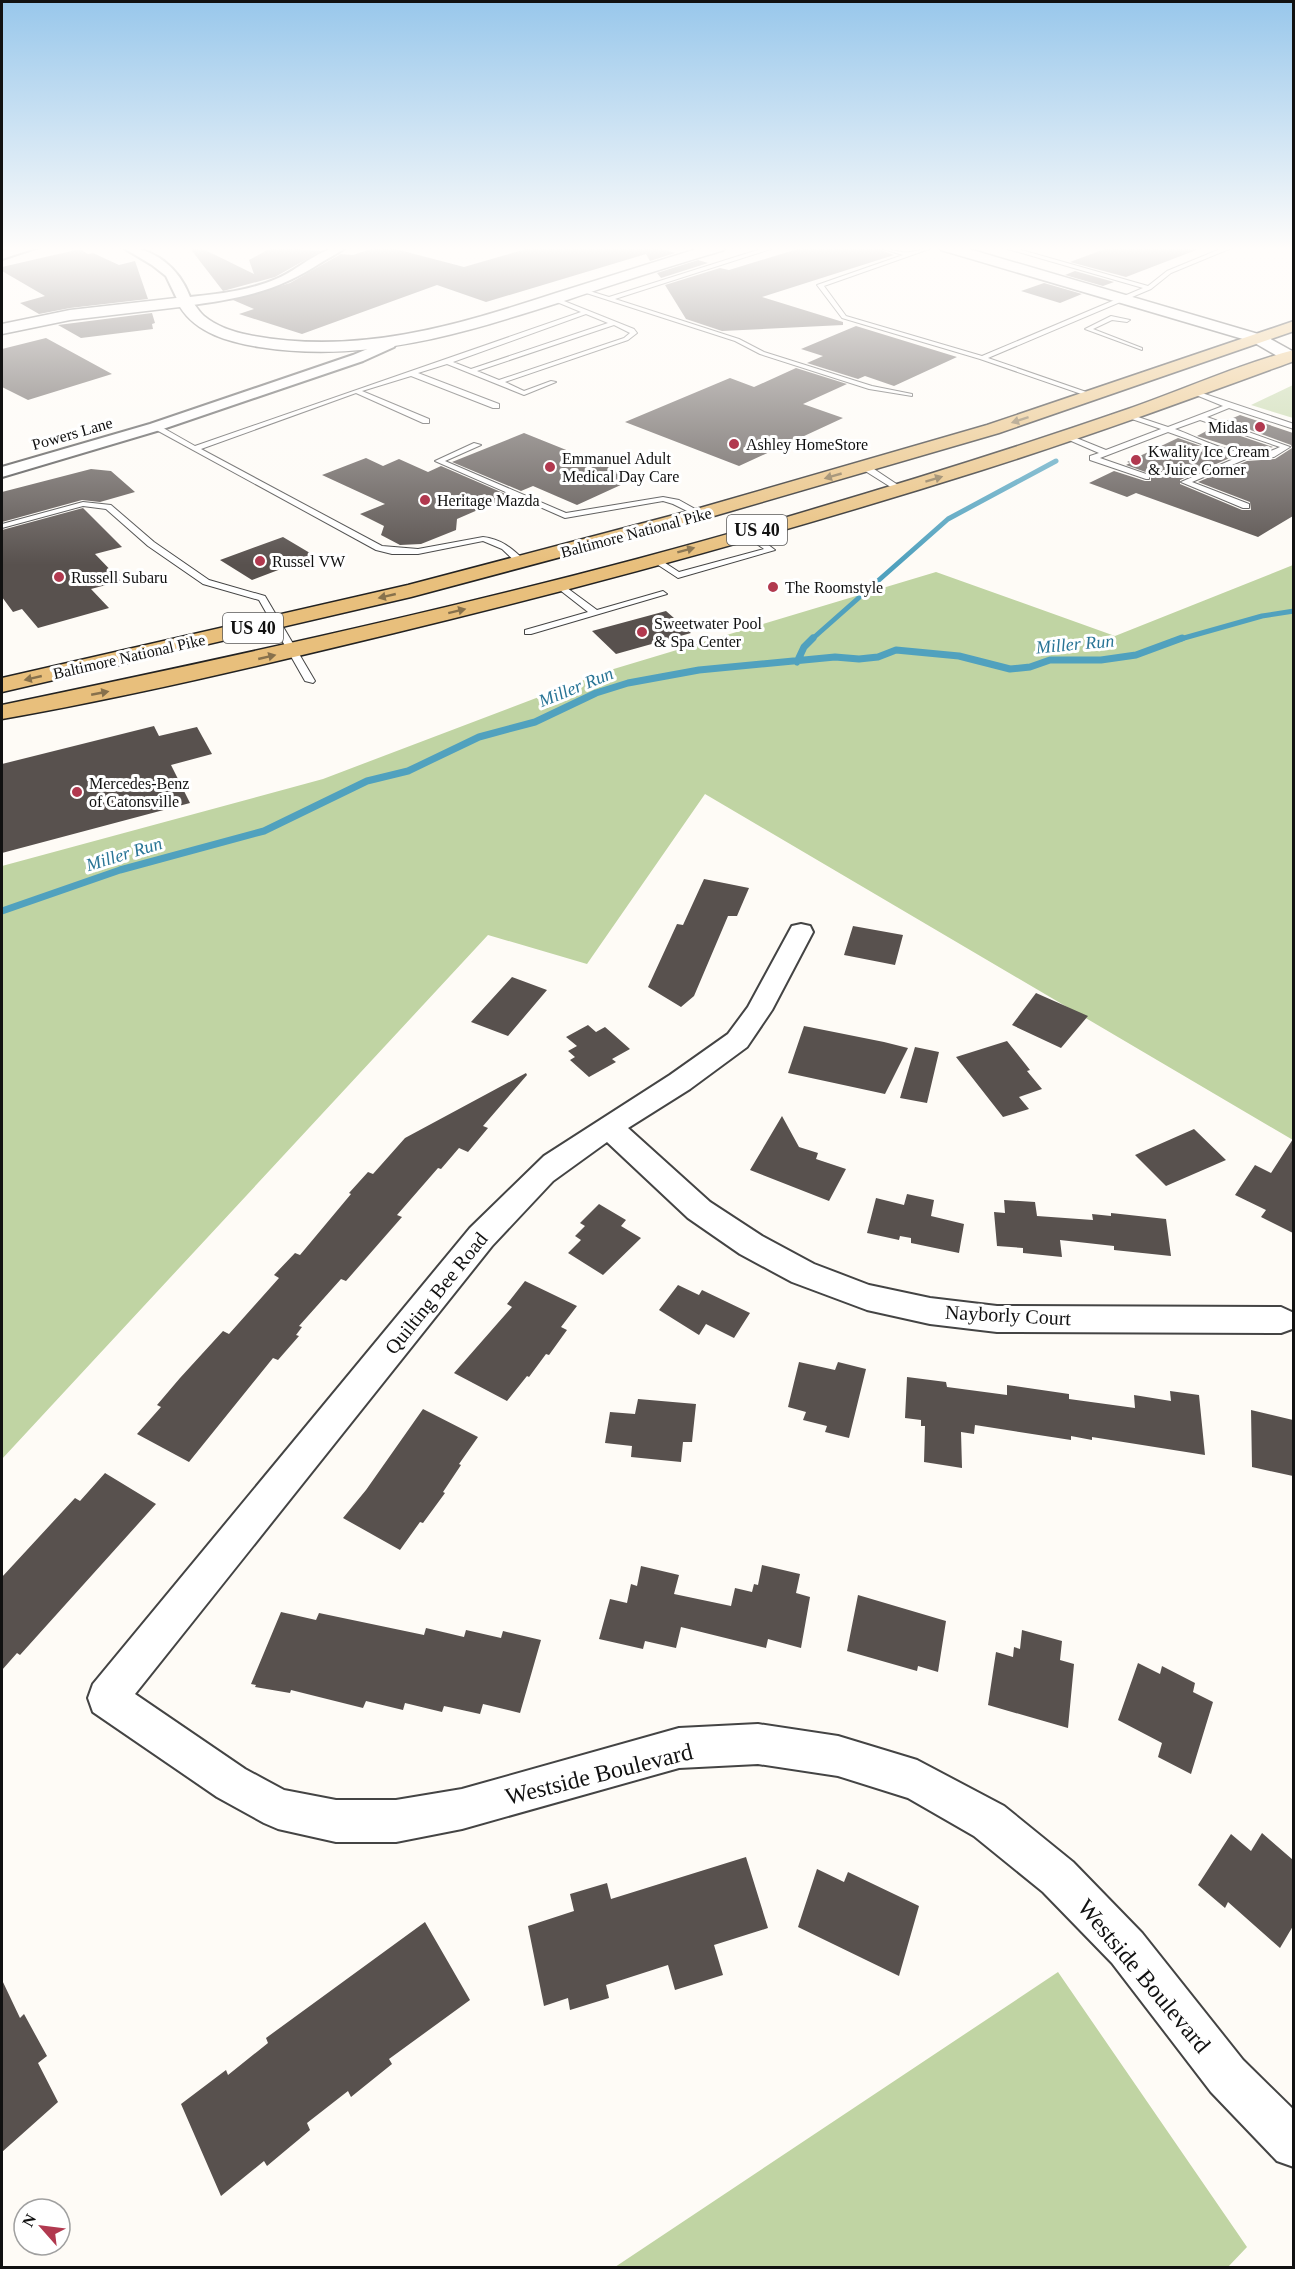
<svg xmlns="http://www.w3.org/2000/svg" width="1295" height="2269" font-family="'Times New Roman',serif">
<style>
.forest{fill:#c0d4a3}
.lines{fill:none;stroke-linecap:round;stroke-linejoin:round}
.stream-far1{stroke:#50a1be;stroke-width:5}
.stream{stroke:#50a1be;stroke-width:7}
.building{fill:#58514e}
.service-casing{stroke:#444;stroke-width:2}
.minor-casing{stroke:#444;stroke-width:4}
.tertiary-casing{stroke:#444;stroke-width:3}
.primary-casing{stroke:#222;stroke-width:3}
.service{fill:#fff;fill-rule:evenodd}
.minor{fill:#fff;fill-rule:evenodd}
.tertiary{fill:#fff;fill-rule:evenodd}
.primary{fill:#e8bf7c;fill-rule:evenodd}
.oneway{fill:#87714c}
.poi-dot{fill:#b1394f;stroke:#fff;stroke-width:2}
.labels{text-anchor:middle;stroke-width:6;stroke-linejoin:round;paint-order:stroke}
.far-poi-label{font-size:16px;fill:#111;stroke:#fff;text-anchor:start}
.far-street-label{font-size:16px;fill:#111;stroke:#fff}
.shield{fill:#fff;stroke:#585858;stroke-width:1.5}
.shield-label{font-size:18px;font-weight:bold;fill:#111}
.far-water-label{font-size:18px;font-style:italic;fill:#287495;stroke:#fff}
.street-label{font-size:20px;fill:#111;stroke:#fff}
.near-street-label{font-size:24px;fill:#111;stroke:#fff}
</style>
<rect width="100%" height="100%" fill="#fefbf6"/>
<!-- forest -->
<path class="forest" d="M1293,385v33l-42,-13z
M1293,565v575l-588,-346 -118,170 -99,-29 -486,524v-593l321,-87 284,-108 329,-99 179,64z
M1058,1972l189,275 -19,20h-613z"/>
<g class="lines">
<!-- stream-far1 -->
<path class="stream-far1" d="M811,640l137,-121 108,-58
M1177,640l85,-24 32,-5"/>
<!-- stream -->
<path class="stream" d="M797,662l7,-15 9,-9
M2,911l118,-41 144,-39 103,-50 41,-10 71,-34 56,-15 61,-29 32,-10 71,-13 136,-13 24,2 19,-2 18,-7 63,6 51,13 20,-2 20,-7h51l35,-5 46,-17"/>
</g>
<!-- building -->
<path class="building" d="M189,247h10l55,27 -5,-14 24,-13 48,4 -46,26 -52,14z
M376,247h12l76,20 69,-20h124l18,6 -25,8 -4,-7 -160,48 -49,-17 -135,49 -63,-20 15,-5 -21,-9 57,-17 51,-29 12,1z
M804,247h70l20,8 -132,42 81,25v3l-121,6 -36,-12 -21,-34 55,-17 9,2z
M1110,247h88l1,2 -73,28 -56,-15z
M80,249l8,5 5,-1 26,12 16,-4 13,38 -78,9 -31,6 -19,-11 25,-7 -43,-25v-4z
M698,260l10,3 -47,15 -4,-5z
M1075,271l39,11 -11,4 -38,-11z
M1044,283l38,11 -22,9 -39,-12z
M152,313l3,10 -3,1 1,5 -72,9 -23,-13z
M856,326l101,31 -63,29 -29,-10 -7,3 -51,-16 16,-7 -22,-7z
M46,338l66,36 -84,26 -26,-13v-38z
M796,368l51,16 -44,20 40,14 -104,48 -114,-44 105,-44 24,9z
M1240,415l53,18v83l-35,21 -122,-44 -9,4 -38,-14 25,-12 31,10h6v-7l-25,-9 4,-2 -3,-1 51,-24 54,19 -52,23v4l62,26h9l-1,-8 -52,-20 49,-21 28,-2 17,-11 -1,-3 -65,-24z
M1214,427l59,20 -19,4 -13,-1 -44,-14z
M524,433l112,45 -59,27 -44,-19 -12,5 -69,-29z
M366,458l17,8 16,-7 29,13 13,-6 69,30 -53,23 -1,11 -35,14 -21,1 -19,-10 3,-9 -24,-12 25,-10 -63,-29z
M91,469l20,2 24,21 -35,10 -18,-2 -80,22v-30z
M83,508l39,39 -27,7 26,27 -30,8 18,19 -71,20 -16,-19 -9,3 -11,-15v-67z
M283,537l32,19 -63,24 -32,-20z
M666,611l25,22 -75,21 -24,-23z
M154,726l5,10 38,-9 15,27 -41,11 19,38 -188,50v-89z
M704,879l45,9 -12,28h-9l-34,80 -13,11 -33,-20 29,-63 6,1z
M853,926l50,9 -8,30 -51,-10z
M512,977l35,13 -39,46 -37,-14z
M1036,993l52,23 -27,32 -49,-23z
M588,1025l8,7 9,-5 25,22 -18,10 4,3 -27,15 -19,-17 5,-3 -7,-6 9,-5 -11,-9z
M804,1026l80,16 24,6 -23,46 -97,-21z
M1007,1041l23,29 -3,1 15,18 -23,8 10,12 -26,8 -47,-60z
M915,1047l24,5 -12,51 -27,-5z
M526,1073l1,2 -44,51 5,2 -20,24 -9,-4 -18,21 -3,-1 -41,47 5,2 -56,64 -5,-2 -42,47 3,1 -6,8 3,1 -21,24 -5,-2 -84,104 -52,-28 24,-27 -4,-2 23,-27 43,-47 6,3 50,-56 -5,-3 21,-22 5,2 51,-61 -2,-1 19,-21 5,2 32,-36z
M782,1116l17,31 19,6 -2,6 30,10 -17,32 -79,-31z
M1194,1129l32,31 -60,26 -31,-31z
M1293,1139v94l-32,-16 5,-7 -31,-15 20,-30 16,8z
M907,1194l27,6 -3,16 33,8 -5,29 -48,-10v-5l-11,-2 -1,4 -32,-7 9,-35 28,7z
M1004,1200l31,2 2,14 56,4 -1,-6 19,2v-3l55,6 5,37 -57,-6v-4l-54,-6 2,17 -39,-4v-5l-26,-2 -3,-34 11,1z
M599,1204l27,16 -5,6 20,12 -38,37 -35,-22 13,-13 -6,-4 10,-10 -5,-3z
M525,1281l52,25 -16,21 6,3 -18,25 -3,-1 -17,23 -2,-1 -20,25 -53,-28 58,-66 -5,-3z
M678,1285l21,10 3,-5 48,23 -16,25 -28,-14 -7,11 -40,-25z
M799,1362l36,8 3,-8 28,7 -17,69 -24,-6 2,-6 -24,-6 3,-8 -18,-5z
M907,1377l39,5 1,5 60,8v-10l62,9v5l66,9 -1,-13 37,6 -1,-10 29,4 6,60 -113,-18v3l-21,-4v4l-96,-15 -1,9 -13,-2 1,36 -38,-6 1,-36h-4v-6l-16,-2z
M638,1399l58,5 -4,38h-9l-2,20 -50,-5 1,-11 -27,-3 5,-31 25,2z
M423,1409l55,28 -19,27 2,1 -18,27 2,1 -22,30 -3,-1 -20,28 -57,-32 23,-28z
M1251,1410l42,10v56l-41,-9z
M105,1473l51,31 -136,151 -3,-2 -15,17v-93l73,-79 5,3z
M762,1565l38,9 -4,19 14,4 -9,51 -33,-9 -2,9 -85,-21 -5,21 -31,-7 -2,8 -44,-10 11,-40 17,4 4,-19 6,2 4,-20 38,9 -5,19 57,12 4,-18 17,4 2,-8 4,1z
M858,1595l88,26 -8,51 -20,-6 -1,5 -70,-20z
M281,1612l35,8 3,-7 105,22 2,-7 38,9 2,-7 35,8 2,-7 38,9 -21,73 -37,-9 -3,10 -36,-8 -2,6 -37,-9 -2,7 -37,-9 -3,7 -72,-18 -1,3 -35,-6 1,-2 -5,-1z
M1022,1630l40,11 -2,19 14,4 -6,64 -80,-23 8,-53 17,5 1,-10 6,2z
M1138,1663l22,11 2,-8 33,17 -2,9 20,10 -22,72 -33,-17 4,-14 -44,-23z
M1262,1833l31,27v66l-13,22 -52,-46 -3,6 -27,-23 33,-51 20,17z
M746,1857l22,71 -54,17 9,30 -48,15 -7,-25 -62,20 3,13 -39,12 -2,-12 -24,8 -16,-80 46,-15 -4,-17 37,-11 4,16z
M817,1869l27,13 4,-10 71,34 -20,70 -101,-49z
M425,1922l45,78 -81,59 3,5 -41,33 -3,-6 -41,32 3,7 -43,36 -3,-5 -43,35 -40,-92 45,-34 2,5 40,-32 -2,-5z
M2,1980l18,38 4,-4 23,42 -9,7 20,39 -56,50z"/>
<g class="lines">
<!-- service casing -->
<g class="service-casing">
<path id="service" d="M767,247h10l-162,52 124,40 25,13 108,34 40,8v2l-43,-7 -109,-35 -25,-13 -158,-51 3,-2 29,9z
M876,247c11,0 24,7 34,5 9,-1 15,-5 25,-5l-111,39 22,30 136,40 161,-68 -142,-41h10l137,39 19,-15 58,-24h9l-63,26 -20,16 -163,69 107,37v2l-2,1 -113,-39 -138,-41 -25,-33 86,-30z
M554,297l80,32 3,4 -9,7 -123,42 19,9 27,-10 5,1 -32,13 -77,-31 -29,9 81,31v4h-6l-82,-32 -49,15 67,28v4h-6l-67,-30 -155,56 181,97 36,3 65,-12c18,2 29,11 42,24v4h-6l-17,-16 -19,-8 -65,13h-26l-16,-4 -225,-123 7,-2 37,21 386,-134 -29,-12zM586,314l22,9 -137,46 -18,-7zM614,325l16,8 -6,5 -125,42 -22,-9z
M1111,316l19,4 -3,2 -15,-2 -19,9 49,19v2l-57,-21z
M1193,390l101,34v5l-65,-21 -22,9 83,30 -16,10 -28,2 -54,23 57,22v4h-6l-62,-26 57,-25 -70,-25 -68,26 49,17v4h-3l-56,-19v-4l9,-3 -37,-16 7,-2 37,15 55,-21 -35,-12v-4l42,14 55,-21 -32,-13zM1200,420l80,27c-33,18 -73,-6 -105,-18z
M474,443l7,2 -36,16 121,52 97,-16 16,3 25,14 -7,2 -24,-12 -10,-3 -98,17 -130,-57z
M865,465h3l36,24 -7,2 -35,-22 -1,-2z
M83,502l28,3 43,37 55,38 56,16 50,85 -2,2 -8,-2 -46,-81 -56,-16 -55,-38 -42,-37 -23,-3 -81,22v-4z
M744,531h6l25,19 -97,28 -29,-19 7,-2 23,15 85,-23 -20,-14z
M559,582l38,28 66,-19 4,3 -136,40h-6v-4l63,-18 -32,-25v-4z"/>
</g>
<!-- minor casing -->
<g class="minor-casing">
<path id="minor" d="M17,247h22l-37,12v-8z
M122,247c32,0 57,21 68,50 29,-3 58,-6 86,-18 25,-10 42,-32 70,-32 -7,6 -16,10 -24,15 -45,30 -84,37 -137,44l-5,-1 -14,-29 -14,-11z
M389,340l7,4 -2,3 -31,14 -203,69 -158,47v-10l148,-43 203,-69z
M801,924l9,2 3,6 -41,78 -25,37 -57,42 -62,39 82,74 52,34 52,28 55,21 61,13 67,8 284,1 13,6 -2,16 -11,4 -284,-1 -67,-8 -63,-14 -75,-28 -52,-28 -52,-36 -81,-76 -54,39 -61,65 -357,448 110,75 39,21 52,10h60l66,-11 217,-61 79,-4 80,12 79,24 87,46 69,56 69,71 101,127 51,50v57l-17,-6 -66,-69 -99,-129 -69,-71 -69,-56 -66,-38 -70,-22 -80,-12 -79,4 -217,61 -66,13h-60l-58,-13 -14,-6 -47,-26 -124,-85 -5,-14 5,-14 377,-456 74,-72 126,-81 58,-41 20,-27 44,-81z"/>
</g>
<!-- tertiary casing -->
<g class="tertiary-casing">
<path id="tertiary" d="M703,247h23l-2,3c-52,16 -105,32 -157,50 -103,33 -199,64 -308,47 -29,-5 -62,-13 -79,-40l-110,13 -68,14v-10l68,-14 115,-13c9,3 12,13 19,19 12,10 29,16 45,19 107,21 206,-9 307,-42 49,-15 98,-31 147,-46z
M939,247h23l303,89 29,16v9l-10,-1 -31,-18 -312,-92z"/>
</g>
<!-- primary casing -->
<g class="primary-casing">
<path id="primary" d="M1294,321v10l-295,102 -292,85 -296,79 -409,95v-14l406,-93 285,-75 294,-85z
M1294,350v11c-104,38 -207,76 -312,109 -196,62 -393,116 -592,164 -128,31 -258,62 -388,85v-14c272,-57 545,-116 812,-196 105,-31 210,-64 314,-100 55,-19 109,-44 166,-59z"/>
</g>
<!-- service -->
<use href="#service" class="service"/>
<!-- minor -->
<use href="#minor" class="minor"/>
<!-- tertiary -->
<use href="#tertiary" class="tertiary"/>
<!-- primary -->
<use href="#primary" class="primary"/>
</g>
<!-- one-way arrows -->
<defs><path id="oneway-solid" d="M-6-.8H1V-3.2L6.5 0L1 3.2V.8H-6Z" transform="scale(1.5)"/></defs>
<g class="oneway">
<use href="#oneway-solid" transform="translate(1020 420) rotate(162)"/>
<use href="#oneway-solid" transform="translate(833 476) rotate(164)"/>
<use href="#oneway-solid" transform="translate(934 479) rotate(-17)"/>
<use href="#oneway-solid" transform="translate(686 550) rotate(-15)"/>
<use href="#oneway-solid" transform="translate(387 596) rotate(167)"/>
<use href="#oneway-solid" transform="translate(457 611) rotate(-14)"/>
<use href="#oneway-solid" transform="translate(267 657) rotate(-13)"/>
<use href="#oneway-solid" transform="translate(33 678) rotate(167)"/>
<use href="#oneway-solid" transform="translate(100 693) rotate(-11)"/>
</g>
<!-- sky -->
<linearGradient id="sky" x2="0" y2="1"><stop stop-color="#98c7eb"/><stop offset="0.44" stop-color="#fffdfb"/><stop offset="1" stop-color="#fffdfb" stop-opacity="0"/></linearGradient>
<rect width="1295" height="565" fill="url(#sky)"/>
<!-- markers -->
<g class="poi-dot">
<circle cx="1260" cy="427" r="6"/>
<circle cx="734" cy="444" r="6"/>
<circle cx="1136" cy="460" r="6"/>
<circle cx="550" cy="467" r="6"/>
<circle cx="425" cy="500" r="6"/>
<circle cx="260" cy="561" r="6"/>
<circle cx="59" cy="577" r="6"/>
<circle cx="773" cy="587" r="6"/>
<circle cx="642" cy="632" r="6"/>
<circle cx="77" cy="792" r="6"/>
</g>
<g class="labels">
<!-- far-poi labels -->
<g class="far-poi-label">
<text x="1248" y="433" text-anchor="end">Midas</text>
<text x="746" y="450">Ashley HomeStore</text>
<text x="1148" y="457">Kwality Ice Cream<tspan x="1148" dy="18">&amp; Juice Corner</tspan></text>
<text x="562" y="464">Emmanuel Adult<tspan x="562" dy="18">Medical Day Care</tspan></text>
<text x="437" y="506">Heritage Mazda</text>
<text x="272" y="567">Russel VW</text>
<text x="71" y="583">Russell Subaru</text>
<text x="785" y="593">The Roomstyle</text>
<text x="654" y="629">Sweetwater Pool<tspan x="654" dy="18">&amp; Spa Center</tspan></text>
<text x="89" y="789">Mercedes-Benz<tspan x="89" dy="18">of Catonsville</tspan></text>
</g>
<!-- far-street labels -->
<g class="far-street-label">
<text transform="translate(72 433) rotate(-16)" y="6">Powers Lane</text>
<text transform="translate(636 532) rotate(-15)" y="6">Baltimore National Pike</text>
<text transform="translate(129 656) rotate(-13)" y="6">Baltimore National Pike</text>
</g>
<!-- shield labels -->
<g class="shield">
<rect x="727" y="515" width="60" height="30" rx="4.5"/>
<rect x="223" y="613" width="60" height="30" rx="4.5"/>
</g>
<g class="shield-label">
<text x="757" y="536">US 40</text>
<text x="253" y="634">US 40</text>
</g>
<!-- far-water labels -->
<g class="far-water-label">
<text transform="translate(1075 644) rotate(-5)" y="6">Miller Run</text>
<text transform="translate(576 687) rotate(-22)" y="6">Miller Run</text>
<text transform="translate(124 854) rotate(-17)" y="6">Miller Run</text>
</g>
<!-- street labels -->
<g class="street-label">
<text transform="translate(436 1293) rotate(-51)" y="7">Quilting Bee Road</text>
<text transform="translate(1008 1315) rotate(3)" y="7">Nayborly Court</text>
</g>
<!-- near-street labels -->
<g class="near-street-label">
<text transform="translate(599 1774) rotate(-14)" y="8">Westside Boulevard</text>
<text transform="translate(1144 1976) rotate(50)" y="8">Westside Boulevard</text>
</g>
</g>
<!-- border -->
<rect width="1295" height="2269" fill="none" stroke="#111111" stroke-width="6"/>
<!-- north arrow -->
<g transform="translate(42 2227) rotate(298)"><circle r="28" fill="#ffffff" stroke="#a0a0a0" stroke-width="1.5"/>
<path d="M0-4.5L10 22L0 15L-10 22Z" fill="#b1394f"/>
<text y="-9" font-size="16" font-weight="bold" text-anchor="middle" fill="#111111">N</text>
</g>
</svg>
